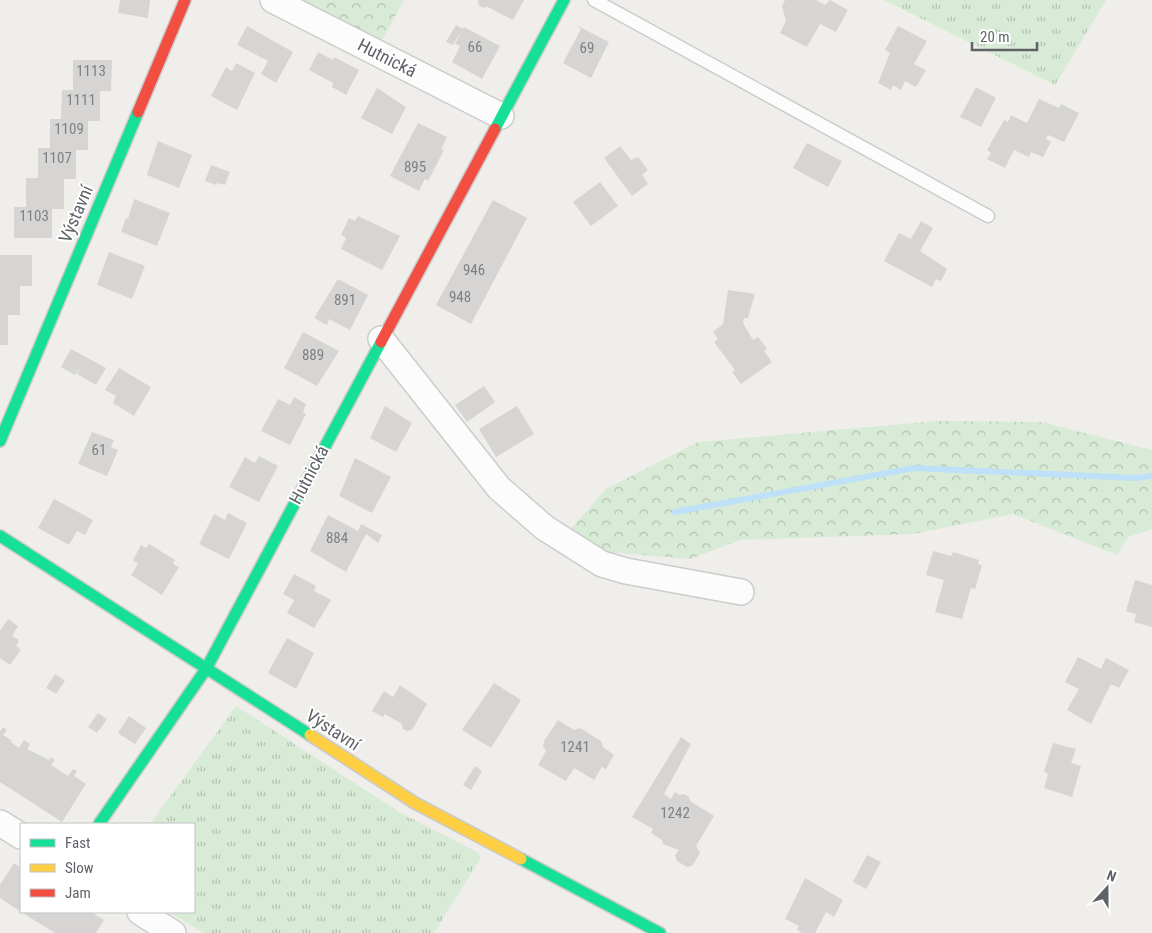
<svg xmlns="http://www.w3.org/2000/svg" width="1152" height="933" font-family="'Roboto Condensed',sans-serif">
<style>
.grass{fill:url(#grass-tufts)}
.forest{fill:url(#forest-crowns)}
.lines{fill:none;stroke-linecap:round;stroke-linejoin:round}
.stream{stroke:#bfe0f9;stroke-width:6}
.building{fill:#d6d5d3}
.lane-casing{stroke:#cbcccc;stroke-width:15}
.street-casing{stroke:#cbcccc;stroke-width:28}
.fast-casing{stroke:#cacacb;stroke-width:14}
.slow-casing{stroke:#cacacb;stroke-width:14}
.jam-casing{stroke:#cacacb;stroke-width:14}
.lane{stroke:#fdfcfc;stroke-width:12}
.street{stroke:#fdfcfc;stroke-width:25}
.fast{stroke:#16e098;stroke-width:11}
.slow{stroke:#ffcf43;stroke-width:11}
.jam{stroke:#f24e42;stroke-width:11}
.labels{text-anchor:middle;stroke-width:4;stroke-linejoin:round;paint-order:stroke}
.number-label{font-size:15px;fill:#7e8184}
.street-label{font-size:18px;fill:#5f6368;stroke:#fff}
</style>
<defs>
<pattern id="grass-tufts" width="24" height="20" patternUnits="userSpaceOnUse" patternTransform="scale(1.25)"><rect width="24" height="20" fill="#d8ebd6"/><path d="M3 7l-1-3M5 7V3M7 7l1-3M15 17l-1-3M17 17v-4M19 17l1-3" fill="none" stroke="#b2c2b1"/></pattern>
<pattern id="forest-crowns" width="20" height="18" patternUnits="userSpaceOnUse" patternTransform="scale(1.25)"><rect width="20" height="18" fill="#d8ebd6"/><path d="M2 6a3 3 0 1 1 6 0M12 15a3 3 0 1 1 6 0" fill="none" stroke="#b2c2b1"/></pattern>
</defs>
<rect width="100%" height="100%" fill="#efeeea"/>
<!-- grass -->
<path class="grass" d="M884,0h222l-51,85z
M236,706l163,106 80,41 1,6 -46,74h-230l-36,-21h26v-88h-44z"/>
<!-- forest -->
<path class="forest" d="M292,0h112l-23,43z
M937,421l104,1 111,28v79l-24,8 -11,18 -104,-41 -101,20 -172,6 -50,19 -83,-7 -40,-19 39,-44 92,-47z"/>
<g class="lines">
<!-- stream -->
<path class="stream" d="M675,512l239,-44 222,10 16,-2"/>
</g>
<!-- building -->
<path class="building" d="M120,0h30l-2,18 -30,-5z
M478,0h46l-11,20 -27,-14 -1,2 -6,-2z
M785,0h31l9,5 5,-5 18,10 -12,22 -16,-8 -13,23 -27,-14 6,-12 -4,-15z
M456,25l7,4 -10,16 -7,-3z
M576,25l33,17 -18,36 -28,-15 18,-34z
M247,26l46,26 -17,31 -15,-9 7,-13 -31,-16z
M898,26l29,15 -13,23 12,6 -10,17 -11,-6 -4,9 -8,-5 -2,5 -13,-7 12,-30 -5,-3z
M464,27l36,19 -18,33 -30,-17 8,-16 -5,-2z
M318,52l15,8 1,-3 25,13 -13,25 -14,-8 1,-4 -24,-13z
M73,60h39l-1,31h-11v30h-12v29h-12v29h-12v30h-12v29h-38v-31h12v-29h12v-30h12v-29h11l1,-29h11z
M236,63l19,10 -18,37 -26,-14 15,-29 6,4z
M976,87l20,11 -15,29 -21,-10z
M377,88l29,19 -14,27 -31,-16z
M1039,99l20,9 2,-4 18,9 -15,29 -16,-7 -2,4 5,3 -8,15 -12,-5 -2,5 -15,-7 -9,18 -18,-9 4,-6 -4,-3 17,-30 4,2 3,-7 16,8z
M418,123l29,14 -6,12 3,1 -16,31 -3,-2 -6,12 -29,-15z
M158,141l34,14 -13,33 -32,-13z
M807,143l35,18 -14,26 -35,-19z
M620,146l11,14 7,-3 10,13 -6,5 6,9 -16,12 -28,-38z
M211,165l19,7 -5,13 -8,-2 -1,2 -11,-4z
M600,182l18,24 -27,20 -18,-24z
M134,199l36,14 -13,33 -36,-14 5,-14 2,1z
M493,200l34,18 -56,106 -35,-19z
M358,216l42,20 -18,34 -41,-21 5,-11 -5,-3 8,-17 6,3z
M921,221l12,7 -13,23 27,18 -6,12 -5,-2 -4,8 -48,-26 15,-28 12,6z
M109,252l36,14 -13,33 -35,-14z
M0,255h32v31h-12v29h-12v30h-8z
M338,279l30,16 -18,35 -21,-11 -2,6 -13,-7z
M728,290l27,4 -7,24h-4l-1,5 10,17 5,-3 9,12 -3,2 8,11 -31,22 -9,-12 3,-2 -21,-28 4,-3 -5,-7 10,-8z
M303,332l36,19 -22,35 -33,-18z
M71,349l35,19 -10,17 -19,-11 3,-7 -5,8 -14,-8z
M119,368l32,19 -17,29 -21,-13 3,-7 -11,-6z
M484,386l11,16 -28,20 -12,-17z
M294,397l12,7 -3,8 3,2 -16,31 -29,-14 17,-32 12,6z
M385,406l27,17 -16,29 -26,-14z
M517,406l17,28 -38,23 -17,-28z
M92,432l22,8 -3,7 7,3 -11,26 -29,-12z
M259,456l19,10 -19,36 -30,-15 16,-30 10,6z
M355,458l36,19 -19,36 -33,-17z
M54,499l39,21 -8,15 -8,-4 -8,14 -31,-17z
M228,513l19,10 -18,36 -30,-15 15,-30 11,6z
M328,515l30,16 3,-7 21,11 -4,8 -12,-9 -20,38 -36,-21z
M149,544l26,16 -2,4 6,3 -17,28 -31,-20 7,-11 -5,-4 8,-15 5,3z
M933,551l18,5 2,-4 26,8 -1,4 4,1 -7,24 -4,-1 -9,31 -27,-7 9,-32 -18,-5z
M294,574l22,12 -2,5 17,9 -17,28 -27,-15 7,-13 -11,-6z
M1135,580l17,5v42l-18,-5 2,-8 -10,-3z
M8,619l10,7 -6,10 7,4 -3,6 5,4 -11,15 -10,-7v-27z
M287,638l27,15 -18,36 -28,-16z
M1078,657l23,12 5,-11 23,12 -10,18 -8,-4 -20,40 -24,-14 12,-21 -14,-7z
M55,674l10,7 -9,13 -10,-6z
M494,683l27,17 -30,48 -29,-18z
M400,685l27,19 -15,26 -5,1 -4,-2 -1,-5 -17,-10 -2,3 -11,-6 12,-20 9,6z
M98,713l9,6 -10,14 -9,-6z
M129,716l17,12 -11,16 -17,-11z
M558,720l16,10 6,-2 21,13 2,6 11,8 -8,14 -4,-2 -8,13 -20,-12 -8,13 -28,-16 8,-14 -3,-5 1,-5z
M3,727l4,3 -4,5 8,5v2l8,6 5,-8 6,4 -3,5 22,11 2,-3 4,3 -4,5 17,11 5,-7 4,2 -3,5 12,8 -24,38 -62,-40v-51z
M681,737l10,7 -27,50 7,5 4,-7 4,3 5,-1 5,3 1,4 24,15 -18,30 4,7 -8,13 -5,1 -10,-6 -2,-6 4,-5 -16,-6 -1,-4 -11,-7 2,-4 -21,-12z
M1053,743l23,6 -5,14 10,3 -9,31 -28,-9 4,-14 -4,-2z
M475,766l7,5 -11,19 -8,-5z
M867,855l14,7 -15,27 -13,-7z
M14,863l7,5v44l-21,-14v-13z
M805,878l38,22 -9,17 -8,-5 -11,21h-13l-5,-3 2,-4 -14,-7z
M21,912h70l13,8 -8,13h-41z"/>
<g class="lines">
<!-- lane casing -->
<g class="lane-casing">
<path id="lane" d="M594,0l394,216"/>
</g>
<!-- street casing -->
<g class="street-casing">
<path id="street" d="M273,0l228,116
M381,339l118,149 46,40 57,36 24,7 115,21
M0,823l21,13
M140,912l33,21"/>
</g>
<!-- fast casing -->
<g class="fast-casing">
<path id="fast" d="M495,129l69,-129
M0,441l138,-329
M0,536l310,199
M99,824l107,-155 175,-327
M521,859l139,74"/>
</g>
<!-- slow casing -->
<g class="slow-casing">
<path id="slow" d="M310,735l105,68 106,56"/>
</g>
<!-- jam casing -->
<g class="jam-casing">
<path id="jam" d="M138,112l47,-112
M381,342l114,-213"/>
</g>
<!-- lane -->
<use href="#lane" class="lane"/>
<!-- street -->
<use href="#street" class="street"/>
<!-- fast -->
<use href="#fast" class="fast"/>
<!-- slow -->
<use href="#slow" class="slow"/>
<!-- jam -->
<use href="#jam" class="jam"/>
</g>
<g class="labels">
<!-- number labels -->
<g class="number-label">
<text x="475" y="52">66</text>
<text x="587" y="53">69</text>
<text x="91" y="76">1113</text>
<text x="81" y="105">1111</text>
<text x="69" y="134">1109</text>
<text x="57" y="163">1107</text>
<text x="415" y="172">895</text>
<text x="34" y="221">1103</text>
<text x="474" y="275">946</text>
<text x="460" y="302">948</text>
<text x="345" y="305">891</text>
<text x="313" y="360">889</text>
<text x="99" y="455">61</text>
<text x="337" y="543">884</text>
<text x="575" y="752">1241</text>
<text x="675" y="818">1242</text>
</g>
<!-- street labels -->
<g class="street-label">
<text transform="translate(387 58) rotate(27)" y="6">Hutnická</text>
<text transform="translate(76 214) rotate(-67)" y="6">Výstavní</text>
<text transform="translate(309 475) rotate(-62)" y="6">Hutnická</text>
<text transform="translate(333 730) rotate(33)" y="6">Výstavní</text>
</g>
</g>
<!-- legend -->
<rect x="20" y="823" width="175" height="90" fill="#ffffff" stroke="#bfc1c3"/>
<rect x="30" y="839" width="25" height="8" fill="#16e098" stroke="#bfc1c3"/>
<text x="65" y="848" font-size="15" fill="#5f6368">Fast</text>
<rect x="30" y="864" width="25" height="8" fill="#ffcf43" stroke="#bfc1c3"/>
<text x="65" y="873" font-size="15" fill="#5f6368">Slow</text>
<rect x="30" y="889" width="25" height="8" fill="#f24e42" stroke="#bfc1c3"/>
<text x="65" y="898" font-size="15" fill="#5f6368">Jam</text>
<!-- north arrow -->
<g transform="translate(1107 888) rotate(21)" stroke="#ffffff" stroke-width="4" paint-order="stroke">
<path d="M0-4L9 19L0 12L-9 19Z" fill="#5f6368"/>
<text y="-8" font-size="14" font-weight="bold" text-anchor="middle" fill="#5f6368">N</text>
</g>
<!-- scale -->
<path d="M972 42v8h65v-8" fill="none" stroke="#5f6368" stroke-width="2.5"/>
<text x="980" y="42" font-size="15" fill="#5f6368" stroke="#ffffff" stroke-width="4" paint-order="stroke">20 m</text>
</svg>
